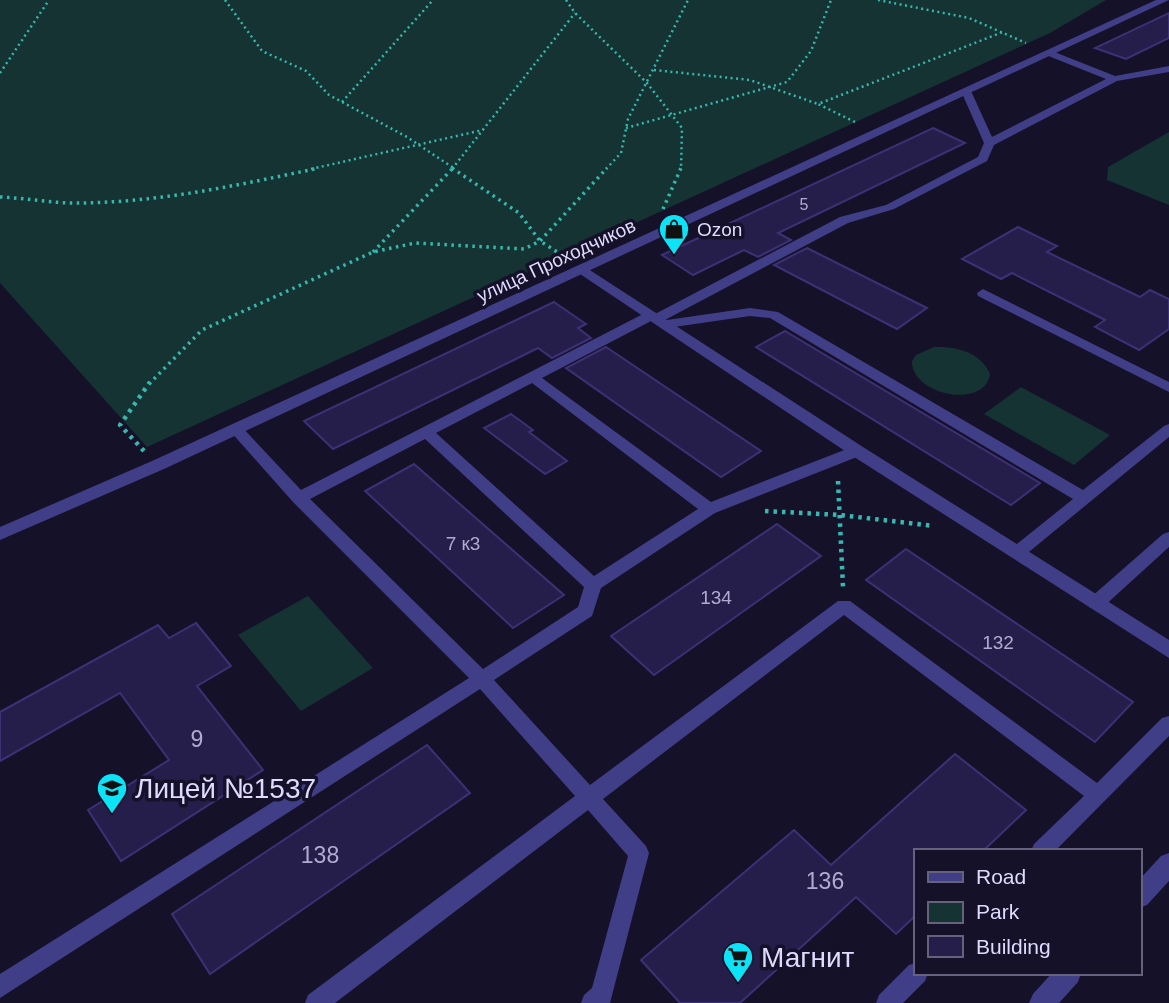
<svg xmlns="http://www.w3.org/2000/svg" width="1169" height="1003" font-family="Arial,sans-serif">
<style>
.green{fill:#153332}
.building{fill:#261e4a;stroke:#3d3175;stroke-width:2}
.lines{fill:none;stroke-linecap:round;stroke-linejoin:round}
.path-far2{stroke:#35b8af;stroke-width:2.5;stroke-dasharray:2 3.5;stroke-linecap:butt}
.path-far1{stroke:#35b8af;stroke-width:3.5;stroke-dasharray:2.5 4.5;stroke-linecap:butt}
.path{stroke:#35b8af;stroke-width:4.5;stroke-dasharray:3.5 5;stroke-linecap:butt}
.service{fill:#403e87;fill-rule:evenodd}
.minor{fill:#403e87;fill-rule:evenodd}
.tertiary{fill:#403e87;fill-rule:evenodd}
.labels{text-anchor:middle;stroke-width:7;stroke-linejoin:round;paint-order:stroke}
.far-number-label{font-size:16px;fill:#b0acd1}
.far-poi-label{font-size:19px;fill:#dedbfe;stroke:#151129;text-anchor:start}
.far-street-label{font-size:19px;fill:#dedbfe;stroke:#151129}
.number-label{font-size:19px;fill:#b0acd1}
.near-number-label{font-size:23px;fill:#b0acd1}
.near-poi-label{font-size:28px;fill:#dedbfe;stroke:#151129;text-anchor:start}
</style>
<rect width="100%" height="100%" fill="#151129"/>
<!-- green -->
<path class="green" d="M0,0h1106l-56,33 -903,414 -147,-164z
M1169,132v73l-62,-25 1,-13z
M934,347c22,-1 47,5 56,27 -5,36 -79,21 -78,-13l4,-6z
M1021,387l89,48 -36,30 -90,-51z
M308,596l65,72 -72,43 -63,-76z"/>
<!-- building -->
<path class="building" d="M1169,13v25l-43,21 -31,-11z
M933,128l32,15 -187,90 13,7 -33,17 -14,-7 -51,25 -31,-20z
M1018,227l39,19 -10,6 93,45 10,-7 19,9v30l-30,21 -44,-23 10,-7 -93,-47 -11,6 -39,-20z
M807,248l120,60 -30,21 -123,-64z
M554,302l32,22 -8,4 13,10 -39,20 -14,-10 -205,101 -29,-28z
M785,331l255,152 -29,22 -255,-158z
M606,347l155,104 -40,26 -155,-109z
M511,414l22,16 -4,2 38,29 -22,13 -61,-46z
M414,464l150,131 -51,33 -148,-137z
M777,524l44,32 -167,119 -43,-39z
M906,549l227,153 -38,40 -229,-162z
M196,623l35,43 -34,20 66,84 -142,91 -33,-51 81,-50 -49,-67 -120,68v-49l158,-87 11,13z
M427,745l43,48 -260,181 -38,-60z
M955,754l71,56 -43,41h-68v65l-19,18 -40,-37 -116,106h-60l-39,-43 153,-130 37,35z"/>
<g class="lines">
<!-- path-far2 -->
<path class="path-far2" d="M225,0l37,51 44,20 23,24 78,42 48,32
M566,0l9,13 72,70 35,45 -1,41
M878,0l91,18 57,25
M654,70l96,10 68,24
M0,73l49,-73
M342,102l91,-102
M855,122l-37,-18 185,-72
M626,128l161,-46 24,-31 20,-51
M311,169l172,-39
M452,169l123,-156
M606,169l15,-16 7,-34 60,-119"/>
<!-- path-far1 -->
<path class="path-far1" d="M452,168l67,45 21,28 25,16
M0,197c25,1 50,6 75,6 82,0 164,-18 244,-35
M663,209l18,-41
M373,252l80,-84
M149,384l53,-54 171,-78 42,-9 109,6 16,-8 67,-73"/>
<!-- path -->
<path class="path" d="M144,451l-24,-26 30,-43
M838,481l5,106
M765,511l75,4 94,11"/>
<!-- service -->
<path class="service" d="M1046,51h6l63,25 54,-10v6l-52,9 -123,64 -7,16 -93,48 -46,14 -185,98 -10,-1 -111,58 169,124 141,-55 5,-1 8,5 -3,4 -147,58 -114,75 -9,28 -98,64 96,105 248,-184h12l247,182 65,-65 7,-2v20l-114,115h-24l3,-7 50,-48 -240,-181 -241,184 43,47 3,7 -39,150h-29l3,-8 8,-7 36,-132 -40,-46 -253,193h-30l3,-8 267,-199 -95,-107 -480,309v-24l469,-296 -176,-176 -63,-71 -2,-3 2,-3h10l61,65 346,-178 10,1 183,-96 46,-12 92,-48 6,-14 -23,-52 1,-2 9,2 21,46 114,-58 -60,-24zM532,383l166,126 -104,67 -158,-143zM425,439l159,148 -6,20 -95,62 -173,-170z
M983,289l186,93v10l-191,-96 -1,-3z
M750,308l28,4 305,178 81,-64 5,-2v13l-145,119h-12l-2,-4 2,-4 61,-49 -303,-181 -20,-2 -83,12 -7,-4 7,-4z
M1169,532v15l-67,61h-12l-3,-5 3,-5 73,-64z
M915,963v10h13l-3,8 -22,22h-27l3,-8 30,-30z"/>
<!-- minor -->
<path class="minor" d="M582,265l281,182 306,193v18l-318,-203 -274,-183v-6z"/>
<!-- tertiary -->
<path class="tertiary" d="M1156,0h13l-1005,469 -164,71v-13l152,-66z
M1169,853v28l-22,24 -8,3v-28l22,-24z
M1052,973h29l-3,9 -19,21h-30l4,-9z"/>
</g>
<!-- icons -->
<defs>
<g id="shop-pin" transform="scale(1.575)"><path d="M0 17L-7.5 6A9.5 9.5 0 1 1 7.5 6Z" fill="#0de3f7" stroke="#151129"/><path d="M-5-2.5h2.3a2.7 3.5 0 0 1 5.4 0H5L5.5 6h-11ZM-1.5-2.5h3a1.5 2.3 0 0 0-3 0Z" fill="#111"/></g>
<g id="school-pin" transform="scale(1.575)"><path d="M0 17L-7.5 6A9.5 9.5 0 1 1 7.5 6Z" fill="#0de3f7" stroke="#151129"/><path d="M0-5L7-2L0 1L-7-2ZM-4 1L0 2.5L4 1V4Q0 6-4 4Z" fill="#111"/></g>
<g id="supermarket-pin" transform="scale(1.575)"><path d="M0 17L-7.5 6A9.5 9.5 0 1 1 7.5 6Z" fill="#0de3f7" stroke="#151129"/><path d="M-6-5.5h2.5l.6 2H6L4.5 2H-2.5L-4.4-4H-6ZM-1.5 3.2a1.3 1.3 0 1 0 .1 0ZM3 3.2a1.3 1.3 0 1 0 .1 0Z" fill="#111"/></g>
</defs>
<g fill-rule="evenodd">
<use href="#shop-pin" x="674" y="229"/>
<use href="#school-pin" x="112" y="788"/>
<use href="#supermarket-pin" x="738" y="957"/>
</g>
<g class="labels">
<!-- far-number labels -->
<g class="far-number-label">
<text x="804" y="210">5</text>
</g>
<!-- far-poi labels -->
<g class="far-poi-label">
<text x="697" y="236">Ozon</text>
</g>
<!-- far-street labels -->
<g class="far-street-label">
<text transform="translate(556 260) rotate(-25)" y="7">улица Проходчиков</text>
</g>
<!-- number labels -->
<g class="number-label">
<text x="463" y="550">7 к3</text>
<text x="716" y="604">134</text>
<text x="998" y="649">132</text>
</g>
<!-- near-number labels -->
<g class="near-number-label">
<text x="197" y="747">9</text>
<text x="320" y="863">138</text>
<text x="825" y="889">136</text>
</g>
<!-- near-poi labels -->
<g class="near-poi-label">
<text x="135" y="798">Лицей №1537</text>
<text x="761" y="967">Магнит</text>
</g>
</g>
<!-- legend -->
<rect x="914" y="849" width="228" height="126" fill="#151129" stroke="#65627e" stroke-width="2"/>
<rect x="928" y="872" width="35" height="10" fill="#403e87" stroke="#65627e" stroke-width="2"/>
<text x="976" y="884" font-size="21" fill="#dedbfe">Road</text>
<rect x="928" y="902" width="35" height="21" fill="#153332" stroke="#65627e" stroke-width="2"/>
<text x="976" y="919" font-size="21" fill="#dedbfe">Park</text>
<rect x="928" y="936" width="35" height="21" fill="#261e4a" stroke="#65627e" stroke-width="2"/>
<text x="976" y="954" font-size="21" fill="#dedbfe">Building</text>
</svg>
